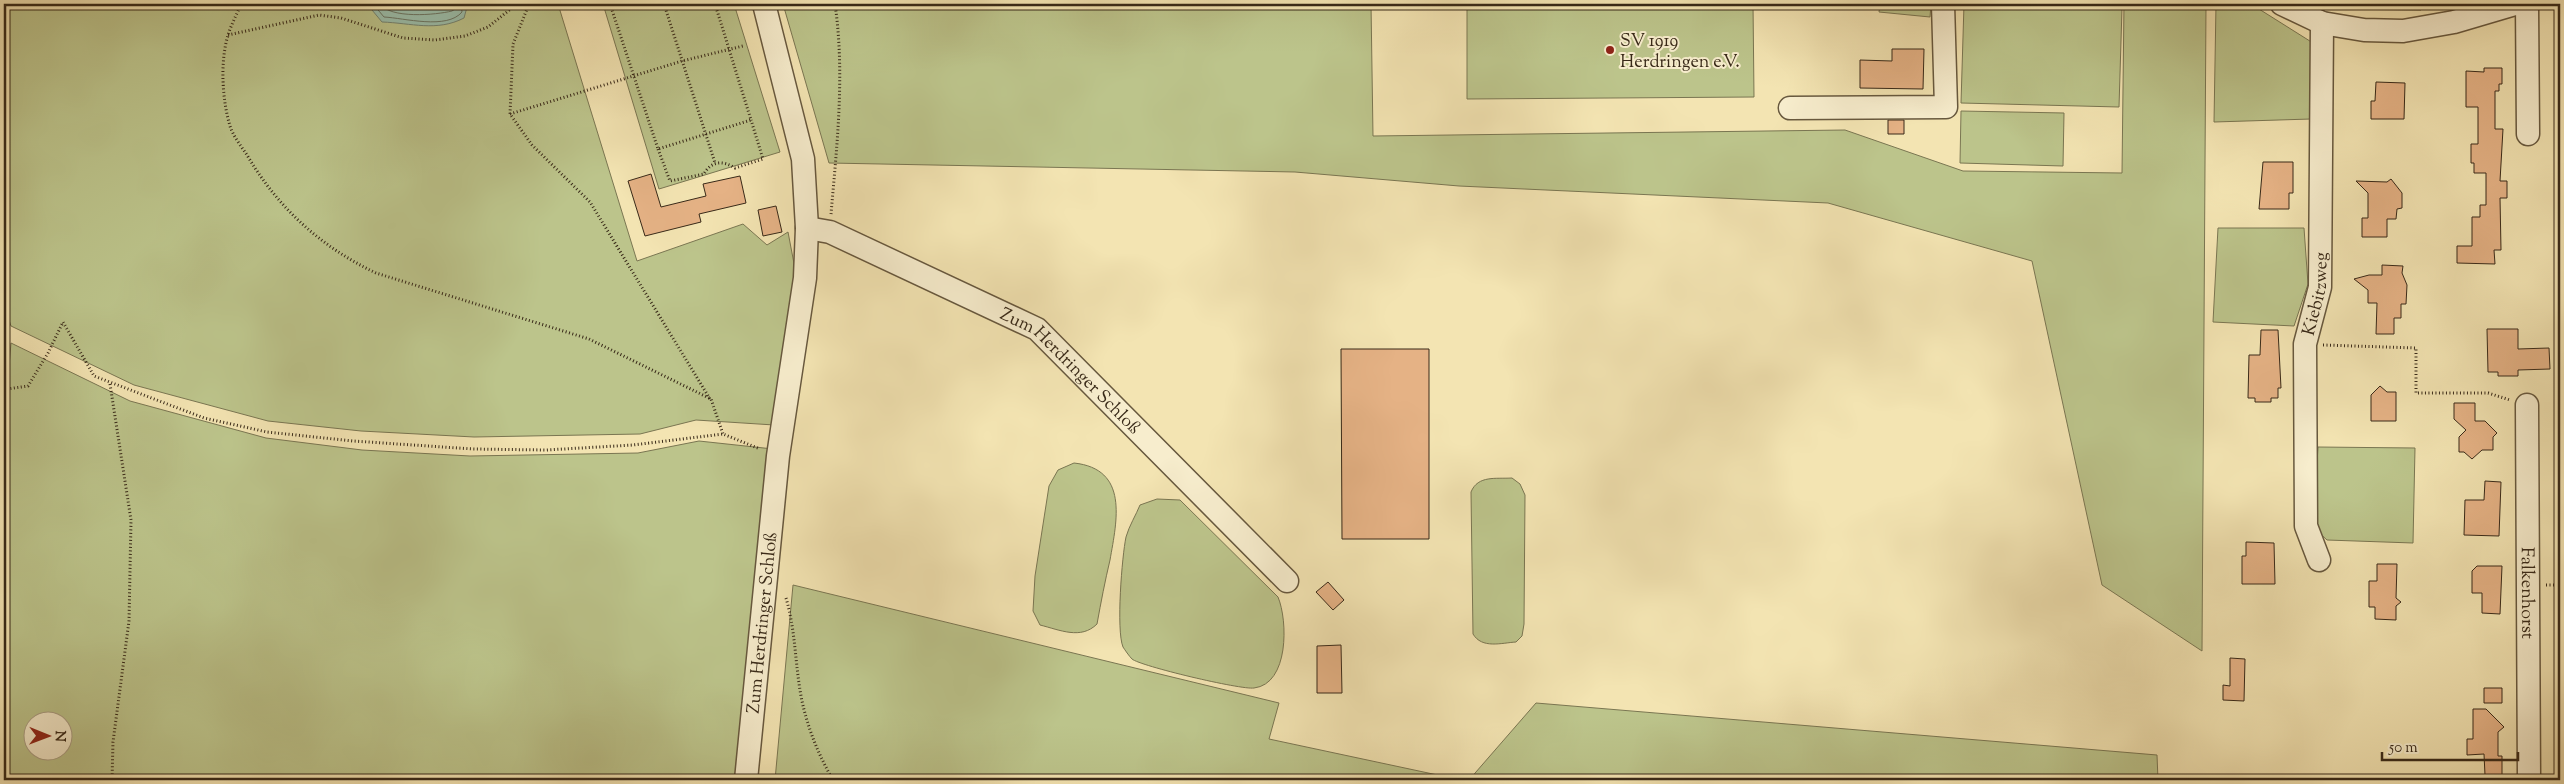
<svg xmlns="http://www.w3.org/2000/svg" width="2564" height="784" font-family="'Sorts Mill Goudy',serif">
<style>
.green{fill:#bcc48b;stroke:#7a7652;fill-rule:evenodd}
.water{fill:#9bbfac;stroke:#738371}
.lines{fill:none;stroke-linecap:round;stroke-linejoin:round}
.shore{stroke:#6a7462;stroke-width:1}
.building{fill:#e5b285;stroke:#382918}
.minor-casing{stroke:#67583e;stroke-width:25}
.path{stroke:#382918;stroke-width:3;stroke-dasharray:1 2.5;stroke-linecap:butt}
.minor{stroke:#f7edcd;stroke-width:22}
.poi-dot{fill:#8f2418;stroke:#f7edcd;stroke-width:2}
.labels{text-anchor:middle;stroke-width:4;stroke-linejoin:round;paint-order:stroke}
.poi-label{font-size:18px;fill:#382918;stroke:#f7edcd;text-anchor:start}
.street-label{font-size:18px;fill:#382918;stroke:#f7edcd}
</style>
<rect width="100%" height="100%" fill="#f3e4b2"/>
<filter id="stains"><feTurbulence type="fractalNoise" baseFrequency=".004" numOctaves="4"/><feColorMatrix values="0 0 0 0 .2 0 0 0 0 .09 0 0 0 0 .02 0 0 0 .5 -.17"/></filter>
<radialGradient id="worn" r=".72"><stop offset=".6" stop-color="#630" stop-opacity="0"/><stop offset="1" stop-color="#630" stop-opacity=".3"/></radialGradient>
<!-- green -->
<path class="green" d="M4,4h554l79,257 106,-37 24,21 21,-13 8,42 -22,151 -78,-5 -56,14 -166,3 -113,-6 -93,-10 -134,-36 -123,-59 -7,-21z
M603,4h131l46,148 -121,37z
M783,4h588l2,132 472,-6 118,41 159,2 2,-169h82l-4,647 -100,-66 -70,-324 -204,-58 -369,-17 -164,-14 -466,-9z
M1467,4h286l1,93 -287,2z
M1880,4h51l-1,13 -51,-5z
M1964,4l158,4 -3,99 -158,-4z
M2216,4h35l62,39 -2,76 -97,3z
M2320,4h101v6l-91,-1z
M1961,111l103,2 -1,53 -103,-3z
M2218,228h86l4,56 -14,42 -81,-4z
M11,343l119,58 136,37 96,12 108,6 168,-3 61,-12 74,8 -32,331h-737v-356zM32,722h30v30h-30z
M2318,447l97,1 -2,95 -86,-3 -14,-13z
M1074,463c55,6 43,57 36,97 -5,21 -9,42 -13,64 -16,16 -37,6 -57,1l-7,-14 2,-35 14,-90 9,-16z
M1512,478l8,6 5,11 -1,129 -2,12 -6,6c-15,1 -34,7 -43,-8l-2,-142c7,-17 25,-13 41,-14z
M1157,499l23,1 98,97c10,24 11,87 -24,91 -13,2 -114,-22 -122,-29 -3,-3 -7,-9 -9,-12 -7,-17 -1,-91 3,-110 3,-11 10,-22 14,-32z
M793,585l486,118 -10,36 192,41h-686z
M1536,703l621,52 1,25h-689z"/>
<!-- water -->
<path class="water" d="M367,4h98l2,3 -3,11c-27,14 -53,5 -82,4z"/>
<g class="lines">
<!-- shore -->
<path class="shore" d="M373,4l11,13c20,1 63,13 78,-5l-1,-8
M380,4c10,15 56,11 72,7l3,-2v-5
M396,4l25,4 26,-4"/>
</g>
<!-- building -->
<path class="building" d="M1892,49h32l-1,40 -63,-1v-28l32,1z
M2484,68h18v16h-3v7h-4v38h8l-3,52h7v17h-7l1,52h-7l1,14 -38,-1v-17h15v-29h8v-12h6v-32h-12v-10h-3v-19h7v-37h-12v-36l18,1z
M2376,82l29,1 -1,36h-33v-18h4z
M1888,120h16v14h-16z
M2263,162h30v31h-4v16h-30z
M651,174l10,33 45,-11 -3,-12 37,-8 6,27 -47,11 2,8 -56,14 -17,-55z
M2391,179l11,14v15l-5,1 -1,10h-9v18h-25v-19h6v-25l-12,-12 31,1z
M776,206l6,26 -19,4 -5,-26z
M2382,265l21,1 -1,7 5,12 -1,19h-5v14h-7v16h-18l1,-31h-9v-13l-14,-11 15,-4h13z
M2487,329h31v20l31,-1 1,21 -32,1v6h-20v-4h-10z
M2261,330h17l3,58h-3v10h-7v4h-16v-4h-7l1,-43h11z
M1341,349h88v190h-87z
M2380,386l7,6h9v29h-25v-26z
M2454,403h21v18h10l12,12 -4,4v13h-11l-10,9 -8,-7h-5v-15l7,-7 -12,-11z
M2485,481l16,1 -2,54 -35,-1 1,-35h19z
M2246,542l28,1 1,41h-33v-28h4z
M2377,564h20l-1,34 5,4 -5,4v14l-21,-1v-12h-6v-26h8z
M2477,566h25l-2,48 -18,-1v-20h-10v-22z
M1328,582l16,18 -11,10 -17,-18z
M1341,645l1,48h-25v-47z
M2230,658l15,1 -1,42 -21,-1v-15l7,1z
M2484,688h18v15h-18z
M2473,709h13l18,18 -6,5v24h4v19h-17l-1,-21 -17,1v-16h6z"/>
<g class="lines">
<!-- minor casing -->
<g class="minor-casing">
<g id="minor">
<path d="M2282,4l40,19 42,7 39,1 51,-9 61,-18"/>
<path d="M2527,4l1,130"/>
<path d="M1790,108l156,-1 -3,-103"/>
<path id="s1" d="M807,228l23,4 207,97 250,252"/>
<path id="s2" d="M2527,405l2,375"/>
<path id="s3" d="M2319,560l-13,-34 -1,-182 15,-57 2,-264"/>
<path id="s4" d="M746,780l32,-324 27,-178 2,-50 -4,-69 -39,-155"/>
</g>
</g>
<!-- path -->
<path class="path" d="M241,4c-4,10 -10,21 -13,31 -8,27 -6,64 2,91 3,10 11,20 17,29 31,53 74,92 129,118l213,66 122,60 12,35
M529,4l-16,40 -3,70 22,31 58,57 120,197
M610,4l48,145 93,-29 -36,-116
M664,4l51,159
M228,35l91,-20 22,3 62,20 32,2 30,-4 23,-9 29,-23
M510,114l172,-53 61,-15
M658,149l12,32 34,-7c7,-13 19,-14 31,-6l28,-9 -12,-39
M831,214c6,-69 14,-141 4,-210
M2323,345l93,3v45h72l22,7
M110,384l21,136 -2,101 -16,121 -1,38
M4,387l3,2 21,-3 20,-33 15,-31 31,54 110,42 63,14 86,9 120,8 73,1 87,-5 90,-11 37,15
M2546,585h14
M786,598c10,34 9,69 16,103 6,28 17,55 31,79"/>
<!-- minor -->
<use href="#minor" class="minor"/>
</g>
<!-- markers -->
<circle class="poi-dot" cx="1610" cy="50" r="5"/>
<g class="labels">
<!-- poi labels -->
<g class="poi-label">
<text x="1620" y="46">SV 1919<tspan x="1620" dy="21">Herdringen e.V.</tspan></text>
</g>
<!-- street labels -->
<g class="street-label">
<text dy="6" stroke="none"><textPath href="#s3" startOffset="270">Kiebitzweg</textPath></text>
<text dy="6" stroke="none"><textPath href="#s1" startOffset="304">Zum Herdringer Schloß</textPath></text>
<text dy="6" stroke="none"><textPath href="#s2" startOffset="188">Falkenhorst</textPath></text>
<text dy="6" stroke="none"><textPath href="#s4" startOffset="158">Zum Herdringer Schloß</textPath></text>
</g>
</g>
<!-- margin -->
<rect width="2564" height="784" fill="none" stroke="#f3e4b2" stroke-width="20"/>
<rect x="5" y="5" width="2554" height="774" fill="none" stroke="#382918" stroke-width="2.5"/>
<rect x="10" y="10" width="2544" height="764" fill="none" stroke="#382918"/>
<!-- north arrow -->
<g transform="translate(48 736) rotate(91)"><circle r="24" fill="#f7edcd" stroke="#ab9f85"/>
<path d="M0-4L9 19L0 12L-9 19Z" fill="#8f2418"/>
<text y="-8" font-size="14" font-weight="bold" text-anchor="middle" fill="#382918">N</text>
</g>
<!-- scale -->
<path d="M2382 752v8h136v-8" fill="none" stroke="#382918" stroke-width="2.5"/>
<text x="2389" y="752" font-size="15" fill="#382918" stroke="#f7edcd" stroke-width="4" paint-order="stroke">50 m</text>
<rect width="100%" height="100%" filter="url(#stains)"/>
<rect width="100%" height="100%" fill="url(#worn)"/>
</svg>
